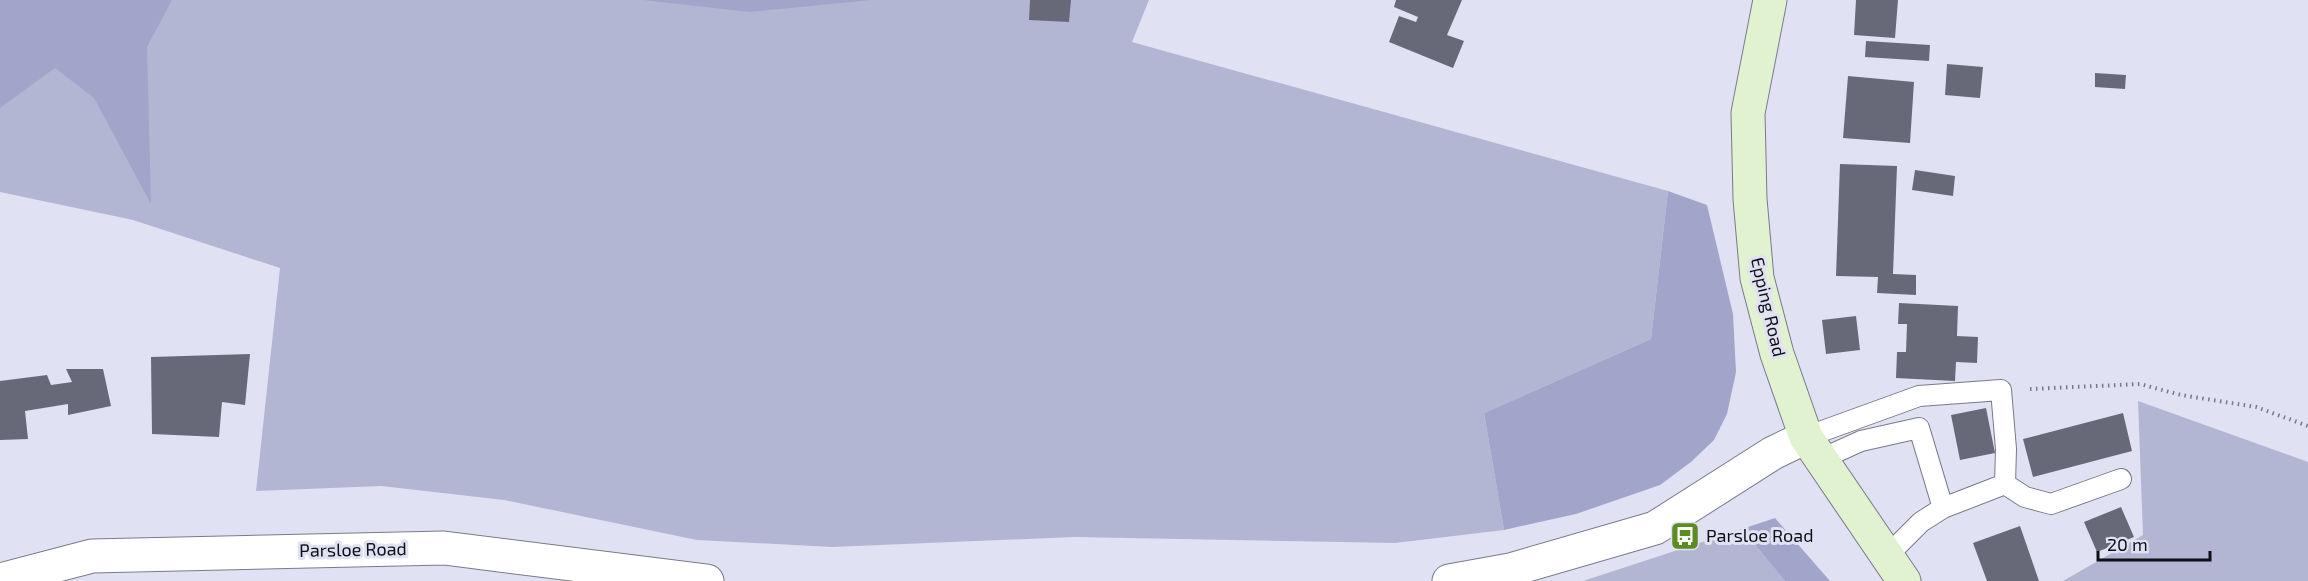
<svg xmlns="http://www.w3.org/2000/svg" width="2308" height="581" font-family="'Exo 2',sans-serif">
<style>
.green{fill:#b3b6d3}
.forest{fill:#a1a5ca}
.building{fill:#686978}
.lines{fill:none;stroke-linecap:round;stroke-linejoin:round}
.lane-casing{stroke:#797a8a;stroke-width:22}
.street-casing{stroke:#797a8a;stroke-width:35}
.secondary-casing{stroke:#797a8a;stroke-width:35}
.path{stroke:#787985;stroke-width:4;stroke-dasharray:1.5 4.5;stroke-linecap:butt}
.lane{stroke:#fff;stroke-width:20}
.street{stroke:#fff;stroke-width:33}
.secondary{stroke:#e0f2cf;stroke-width:33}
.labels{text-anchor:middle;stroke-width:6;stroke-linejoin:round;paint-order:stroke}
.street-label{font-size:18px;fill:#0f0f15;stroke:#e0e2f3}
.poi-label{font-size:18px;fill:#0f0f15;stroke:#e0e2f3;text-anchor:start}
</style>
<rect width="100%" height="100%" fill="#e0e2f3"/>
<!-- green -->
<path class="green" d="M0,0h1149l-17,42 536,149 -17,148 -167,74 20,117 -109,13 -321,-6 -242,10 -135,-7 -193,-40 -123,-14 -125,5 24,-223 -147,-48 -133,-28z
M2138,401l170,61v119h-245l80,-46z
M1742,529l43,52h-202z"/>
<!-- forest -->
<path class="forest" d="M0,0h172l-25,47 4,157 -57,-106 -39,-30 -55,40z
M643,0h229l-122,12z
M1668,191l39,14 26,109 3,58 -9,42 -13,26 -23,22 -31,23 -84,29 -72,16 -20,-117 167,-74z
M1775,518l55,63h-45l-43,-52z"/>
<!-- building -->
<path class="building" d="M1030,0h41l-2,22 -40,-2z
M1396,0h66l-15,35 17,6 -11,27 -64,-26 10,-26 17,6 2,-5 -24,-10z
M1856,0h42l-3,38 -41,-3z
M1866,41l64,4 -1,16 -64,-4z
M1947,64l36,3 -3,31 -35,-3z
M2095,73l31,2 -1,14 -30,-2z
M1848,76l66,6 -4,61 -67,-5z
M1840,164l57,2 -4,108 23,1v20l-39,-2 1,-16 -42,-1z
M1915,170l40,6 -2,20 -41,-6z
M1899,303l59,3 -1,30 21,1 -1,26 -21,-1 -1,19 -59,-3 1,-26h9l1,-28h-9z
M1856,316l4,34 -34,4 -4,-34z
M250,354l-5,51 -23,-3 -3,35 -67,-3 -1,-77z
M66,369h37l8,37 -43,9v-11l-43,7 3,28 -28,1v-59l47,-6 4,10 21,-3z
M1986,408l9,45 -35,7 -9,-45z
M2123,413l9,38 -99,26 -10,-38z
M2121,507l13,30 -37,15 -13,-30z
M2020,526l19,55h-52l-14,-38z"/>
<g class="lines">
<!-- lane casing -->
<g class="lane-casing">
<path id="lane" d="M1806,437l113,-41 82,-6 5,59 -1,35 -62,24 -22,14 -34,34
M1821,459l40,-18 58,-13 24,80
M2005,484l20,13 26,7 70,-25"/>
</g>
<!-- street casing -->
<g class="street-casing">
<path id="street" d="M0,580l92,-24 352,-8 263,33
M1449,581l61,-11 145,-42 118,-75 33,-16"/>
</g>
<!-- secondary casing -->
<g class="secondary-casing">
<path id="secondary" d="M1770,0l-22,113 2,86 7,79 20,76 29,83 98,144"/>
</g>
<!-- path -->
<path class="path" d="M2030,389l110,-5 41,11 75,12 52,19"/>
<!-- lane -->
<use href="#lane" class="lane"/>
<!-- street -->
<use href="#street" class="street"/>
<!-- secondary -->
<use href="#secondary" class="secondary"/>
</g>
<!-- icons -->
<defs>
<g id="bus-square" transform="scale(1.5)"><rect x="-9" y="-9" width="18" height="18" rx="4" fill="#5a8c22" stroke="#e0e2f3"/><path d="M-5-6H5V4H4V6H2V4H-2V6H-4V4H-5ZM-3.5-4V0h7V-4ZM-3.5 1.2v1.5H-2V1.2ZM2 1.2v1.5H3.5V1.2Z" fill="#fff"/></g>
</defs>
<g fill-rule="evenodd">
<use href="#bus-square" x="1685" y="536"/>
</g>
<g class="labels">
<!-- street labels -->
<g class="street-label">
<text transform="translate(1768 307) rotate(77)" y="6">Epping Road</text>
<text transform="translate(353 550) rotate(-1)" y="6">Parsloe Road</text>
</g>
<!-- poi labels -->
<g class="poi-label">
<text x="1706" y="542">Parsloe Road</text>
</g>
</g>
<!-- scale -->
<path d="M2098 551v9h112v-9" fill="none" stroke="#0f0f15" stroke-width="3"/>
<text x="2107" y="551" font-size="18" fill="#0f0f15" stroke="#e0e2f3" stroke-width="4.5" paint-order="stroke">20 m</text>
</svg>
